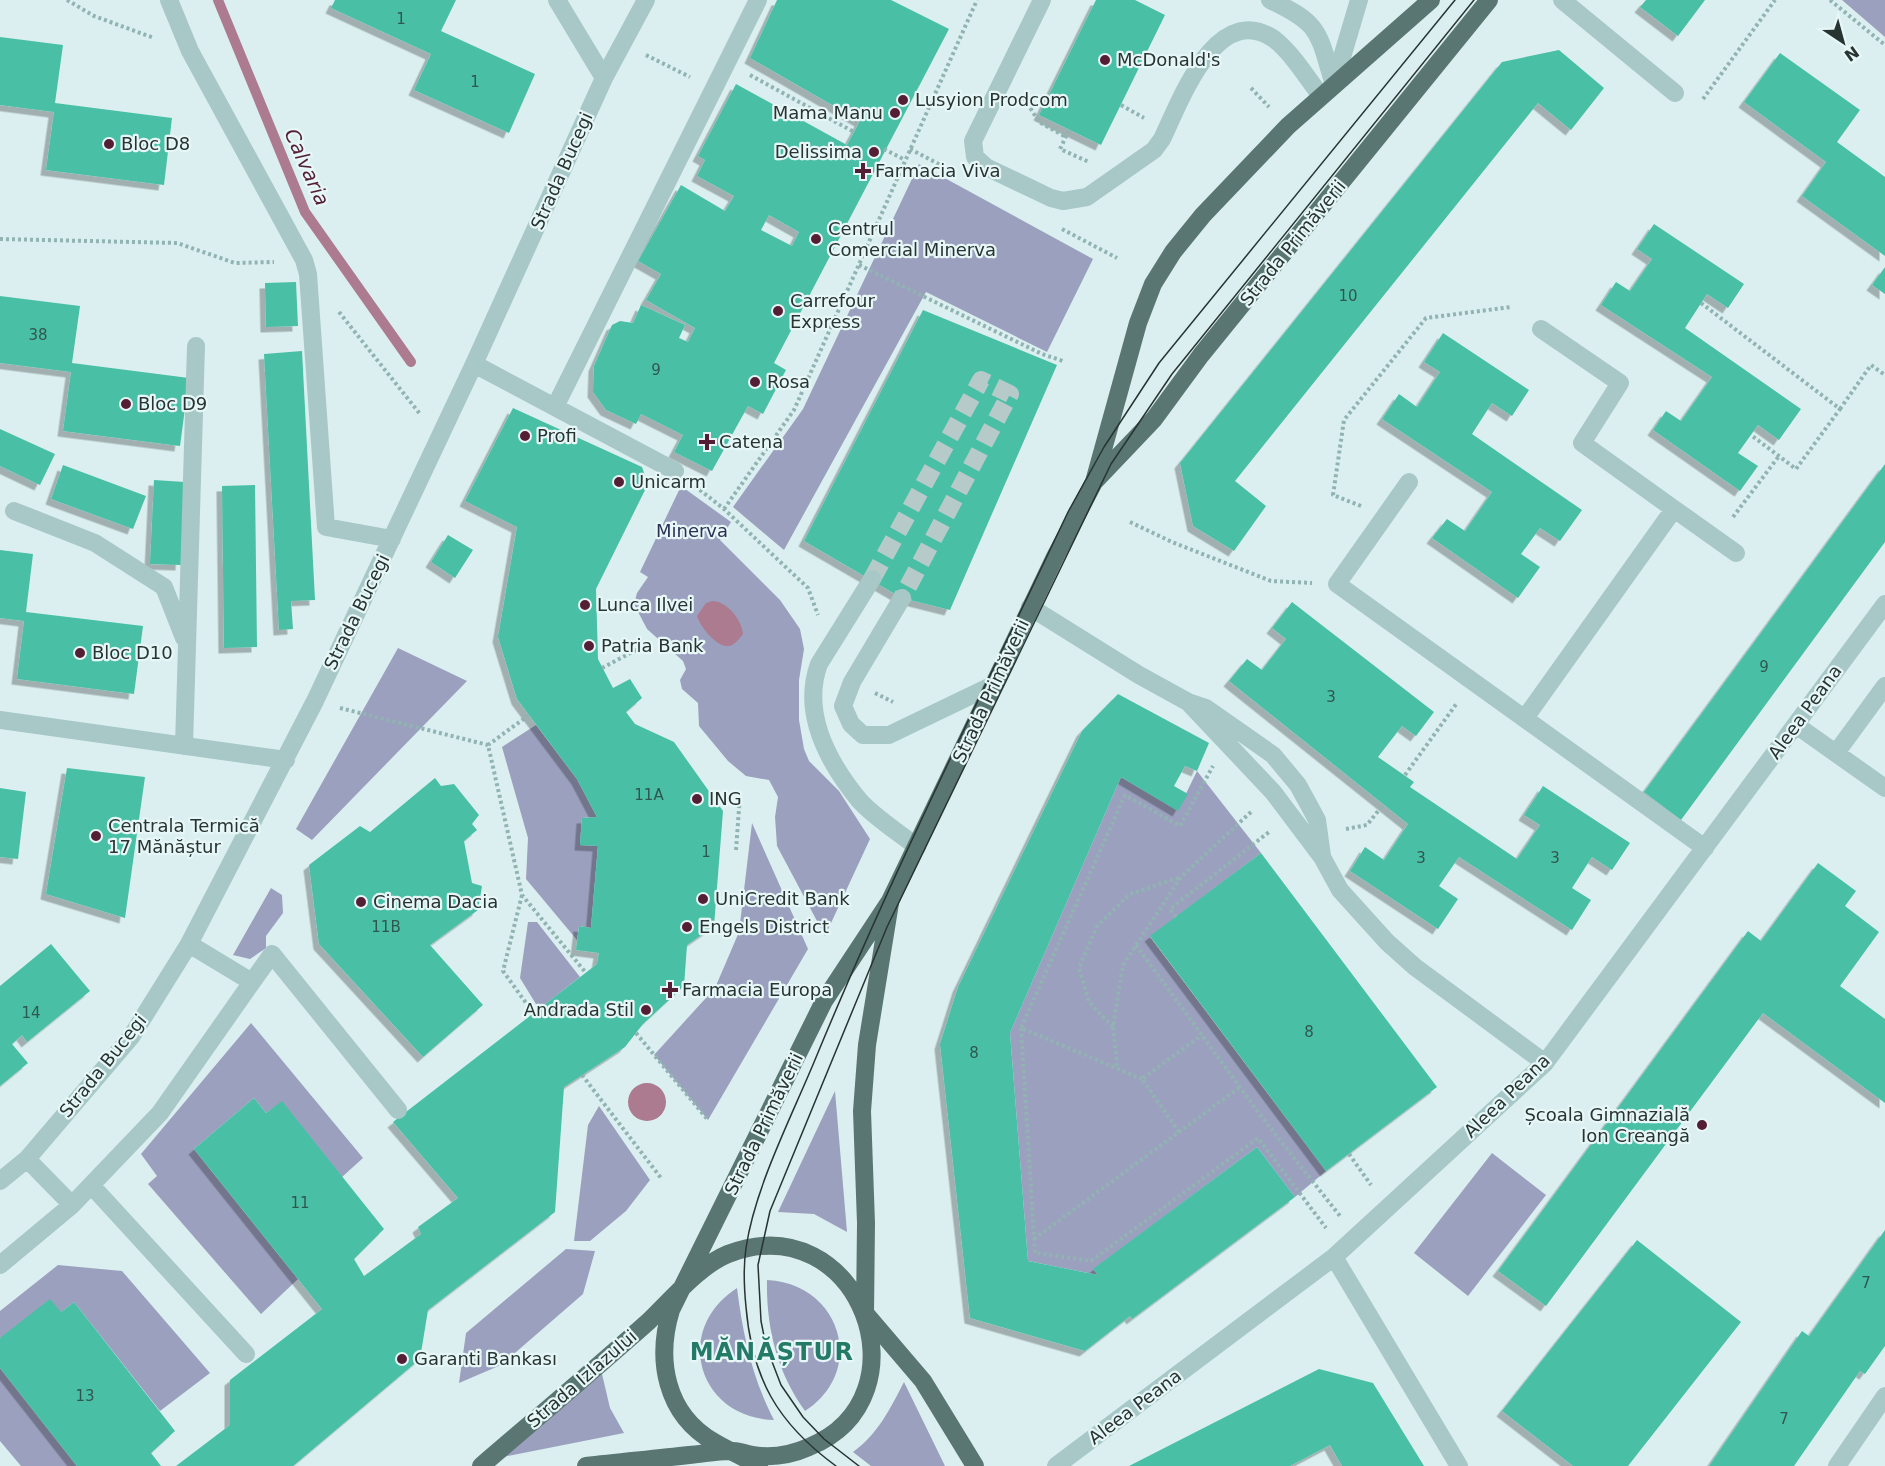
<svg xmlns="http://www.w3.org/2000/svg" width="1885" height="1466" font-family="'DejaVu Sans',sans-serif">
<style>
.green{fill:#9ba0be}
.water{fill:#ac7b90}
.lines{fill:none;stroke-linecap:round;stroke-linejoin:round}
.stream{stroke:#ac7b90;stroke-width:10}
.building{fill:#49c0a5;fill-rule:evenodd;filter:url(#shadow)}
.minor-tunnel{stroke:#b7caca;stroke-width:18;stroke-dasharray:18 9;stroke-linecap:butt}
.path{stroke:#91b3b2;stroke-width:4;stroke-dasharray:3 3;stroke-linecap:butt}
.minor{stroke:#a7c8c7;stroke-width:18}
.major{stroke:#597672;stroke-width:18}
.tram{stroke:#273432;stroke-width:1.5}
.poi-dot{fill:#541f34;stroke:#e7f7f8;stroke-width:2}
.labels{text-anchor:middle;stroke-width:4.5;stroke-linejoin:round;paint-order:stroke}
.number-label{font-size:15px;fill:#30574f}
.poi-label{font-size:18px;fill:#273432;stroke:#e7f7f8;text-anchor:start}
.street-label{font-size:18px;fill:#273432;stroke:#e7f7f8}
.park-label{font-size:18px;fill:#2c3051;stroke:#e7f7f8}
.water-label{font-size:20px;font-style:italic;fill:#541f34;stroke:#e7f7f8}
.district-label{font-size:24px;font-weight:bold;letter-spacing:1.5px;fill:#237a66;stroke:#e7f7f8}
</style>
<defs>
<filter id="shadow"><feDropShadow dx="-5.5" dy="5.5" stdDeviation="0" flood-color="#0004"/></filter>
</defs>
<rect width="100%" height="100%" fill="#dbeff0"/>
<!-- green -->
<path class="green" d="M1842,0h43v37z
M919,164l174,95 -46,93 -121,-60 -142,258 -51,-43 70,-98z
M681,486l50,36 -11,18 60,60 20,29 4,20 -5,31v40l5,29 5,12 30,30 31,48 -45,97 -48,-90 -2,-29 3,-20 -9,-17 -23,-4 -18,-15 -29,-35 -1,-23 -16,-14 -2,-9 6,-11 -3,-8 -36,-32 -13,-25 3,-11 11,-16 -8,-5z
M398,648l69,33 -155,159 -16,-11z
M536,725l41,54 20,38 -15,1 -2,27 18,1 -7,82 -12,-2 -2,14 -51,-61 2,-41 -26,-91z
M1197,771l64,82 -111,84 176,234 -31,26 -38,-50 -163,122 4,6 -70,-14 -18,-228 111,-256 57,33z
M752,823l56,126 -100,171 -54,-65 61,-67 24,-56z
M271,888l11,7 1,18 -17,23v12l-16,11 -17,-4z
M528,922h9l43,55 -41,32 -19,-31z
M251,1023l112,135 -21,19 -60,-75 -16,11 -12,-15 -60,51 104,130 -37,35 -113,-130 9,-8 -16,-22z
M835,1091l12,141 -33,-18 -36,-2z
M599,1106l51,74 -24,31 -36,30h-16l14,-116z
M1492,1153l54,42 -78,101 -54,-43z
M566,1249l29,2 -12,43 -82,71 -42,18 7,-50z
M58,1265l64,6 88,102 -50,38 -86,-109 -13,10 -61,26v-27z
M767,1280c73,3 101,90 38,131 -28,-39 -39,-84 -38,-131z
M737,1288c6,47 15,90 37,132 -76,-2 -102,-90 -37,-132z
M0,1368l77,98h-56l-21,-25z
M602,1374l8,34 14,25 -126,25z
M904,1382l41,84h-74l-18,-14c25,-18 37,-43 51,-70z"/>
<!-- water -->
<path class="water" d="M712,601c15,0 30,19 31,33 -4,5 -9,12 -15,12 -12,1 -28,-20 -31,-30l9,-13z
M628 1102a19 19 0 1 1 38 0a19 19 0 1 1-38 0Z"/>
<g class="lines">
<!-- stream -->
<path class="stream" d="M218,0l87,212 106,150"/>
</g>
<!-- building -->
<path class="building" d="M335,0h121l-15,31 94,43 -26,59 -95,-43 17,-36 -100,-46z
M777,0h114l58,29 -175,334 12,7 -23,44 -15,-8 -36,65 -38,-19 9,-17 -42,-21 -5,10 -30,-14 -13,-18 1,-26 18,-41 8,-4 13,2 8,-18 44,20 -6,13 9,4 7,-14 -49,-28 15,-26 -23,-13 43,-76 44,26 9,-15 -37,-20 8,-16 -7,-4 38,-72 111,61 13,-24 -110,-63zM769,215l30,17 -7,14 -31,-16z
M1096,0h39l30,15 -64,130 -62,-30z
M1646,0h59l-27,36 -38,-29z
M0,37l63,8 -8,58 117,15 -8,67 -118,-15 8,-58 -54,-7z
M1559,50l45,38 -33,42 -33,-27 -303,378 31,25 -32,45 -41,-25 -13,-63 322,-401z
M1780,53l80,57 -23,32 48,35v79l-83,-60 24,-34 -82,-60z
M1654,224l90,60 -16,24 -21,-14 -22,34 116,81 -22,31 -21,-15 -20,28 20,13 -18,25 -87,-61 13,-19 15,10 31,-44 -111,-72 15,-23 14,9 22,-32 -15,-10z
M1885,267v27l-13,-9z
M296,282l2,44 -32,1 -1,-44z
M0,296l80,10 -8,57 117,15 -9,68 -117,-15 8,-59 -71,-9z
M923,310l134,55 -107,245 -48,-12 -98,-57z
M1443,333l86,57 -17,26 -20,-13 -20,31 110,76 -22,31 -20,-13 -19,26 19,13 -22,31 -86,-60 15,-19 18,12 27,-39 -110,-73 17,-25 18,13 23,-35 -16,-10z
M302,351l13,249 -24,1 2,28 -14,1 -15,-276z
M513,408l129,59 6,17 -52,105 2,70 15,29 17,-9 12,19 -16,14 9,12 39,18 49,69 -9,115 -27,19 -3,41 -41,38 -18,23 -61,40 -9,125 -127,98 -8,49 -127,107h-117l54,-41v-45l92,-71 -128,-160 60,-51 12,15 16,-12 102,128 -30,30 10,17 57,-42 -3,-7 40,-29 -65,-76 204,-158 2,-11 -23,-3 3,-24 12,2 7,-82 -18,-1 2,-27 15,-1 -20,-38 -60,-80 -19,-62 19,-110 -52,-26z
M0,429l55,25 -15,31 -40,-19z
M1885,464v78l-204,278 -37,-28z
M63,465l83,31 -13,33 -82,-30z
M154,480l31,2 -4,83 -31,-1z
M255,485l2,162 -33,1 -2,-162z
M448,535l25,15 -18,28 -24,-16z
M0,550l33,4 -7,58 117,14 -9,68 -117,-15 7,-58 -24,-3z
M1292,602l142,110 -18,24 -14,-10 -24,31 36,25 -4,5 107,72 23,-34 -16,-10 19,-29 87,57 -18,27 -20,-13 -20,31 19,12 -19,30 -113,-73 -20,29 19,13 -20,30 -88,-58 15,-24 19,13 24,-36 -179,-143 18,-22 15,11 24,-31 -14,-11z
M1118,694l91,49 -12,28 -12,-5 -11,20 14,8 -10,17 -57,-34 -111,256 18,228 70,14 -5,-6 164,-122 38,50 -163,122 -2,-3 -45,35 -115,-33 -30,-274 18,-57 124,-256z
M67,768l78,9 -20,141 -79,-24z
M435,778l6,8 13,-2 25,31 -7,9 5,6 -13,11 8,42 10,3 -4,24 -48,35 53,60 -60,52 -104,-113 -10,-79 51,-39 10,6z
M0,788l26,4 -8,67 -18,-2z
M1261,853l176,234 -111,84 -176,-235z
M1818,863l38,28 -11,15 34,26 -39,54 45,33v84l-122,-90 -217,293 -48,-35 250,-340 13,10z
M51,944l39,47 -63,51 -5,-7 -10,9 16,19 -28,23v-100z
M1885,1230v116l-20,28 -5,-3 -66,95h-85l93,-135 7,5z
M1637,1240l104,82 -113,144h-55l-71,-55z
M50,1299l11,13 13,-10 101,129 -24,22 10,13h-84l-77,-98v-30z
M1319,1369l54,14 51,83h-82l-12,-21 -40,21h-161z"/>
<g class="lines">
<!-- minor-tunnel -->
<path class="minor-tunnel" d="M872,579l109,-199 29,14 -108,204"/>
<!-- path -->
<path class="path" d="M67,0l27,16 60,22
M1830,0l55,45
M646,55l44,22
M750,75l104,57
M1251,88l18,19
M1024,98l15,24 27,15
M1703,99l72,-99
M1121,105l23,13
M1069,130l-9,19 29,13
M884,149l21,11
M910,149l42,22
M1062,229l55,29
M0,239l177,4 58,20 39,-1
M859,265l183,89 21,7
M1701,303l139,106 -44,60 -45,-34
M339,312l81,102
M1840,409l31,-44 14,10
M695,486l29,23 84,79 10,27
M1361,506l-28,-11 11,-75 82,-102 85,-11
M724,509l70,-99 183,-410
M1733,517l46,-61
M1130,522l42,20 99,39 41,2
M602,668l36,-19
M875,693l18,9
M340,708l148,37
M529,715l-41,30 34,150 64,78
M1405,775l52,-72
M1346,829l21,-4 15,-19
M736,850l4,-55
M522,895l-19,76 31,43
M1176,917l-6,-8 99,-77
M1136,945l125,171 79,100
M1113,1027l-24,-25 -10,-34 18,-42 33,-32 51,-17
M1021,1028l14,225 56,8 167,-123 68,90
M636,1033l72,87
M1117,1066l-4,-39 10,-62 58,-88 71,-66
M582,1075l79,103
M1142,1079l-121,-51 104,-233 55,31 33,-60
M1179,1132l-37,-53 60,-44
M1349,1154l22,31
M1034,1239l206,-152"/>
<!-- minor -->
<path class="minor" d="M169,0l21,51 114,209 4,14 18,253 66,12
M557,0l47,78
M1042,0l-69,141 2,16 11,10 65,31 12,3 24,-4 67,-47 8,-11c18,-37 54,-139 112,-100 19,15 33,39 47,57
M1270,0c52,24 48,33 64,85
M1562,0l113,93
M1334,84l25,-84
M1541,329l79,54 -38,60 92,66
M474,364l201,107
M555,407l203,-407
M1409,482l-72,102 368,264
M14,511l81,32 69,44 20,51
M872,579l-53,85c-18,49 9,98 40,136 15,17 39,32 58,47
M902,598l-50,84 -9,24 8,18 12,11h26l106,-51
M1030,607l109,68 49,27 18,6 67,47 25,30 19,35 5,36
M1188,702l85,90 49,65 18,33 47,52 28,25 130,96
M1525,718l149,-209 62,44
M0,720l286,40
M1796,725l89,63
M184,746l12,-400
M1836,753l49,-67
M252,982l20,-28 126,156
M27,1159l45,46
M0,1181l27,-22 104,-122 58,-93 126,-243 159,-337 130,-286 42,-78
M91,1185l155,169
M1334,1257l125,209
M0,1265l72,-60 88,-92 92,-131 -63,-38
M1056,1466l278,-209 211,-194 340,-459
M1837,1466l48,-70"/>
<!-- major -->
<path class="major" d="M1095,481l59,-62 47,-64 288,-355
M890,903l-23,142 -5,66 4,112 -1,90 58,68 52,85
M481,1466c56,-48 113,-96 168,-145 22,-21 51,-56 79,-67 131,-50 203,143 81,193 -18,8 -38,11 -57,8 -6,-1 -12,-4 -18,-4 -14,-1 -31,3 -45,4 -34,4 -69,7 -103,11
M759,1466c-15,-9 -30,-15 -45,-24 -49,-28 -58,-83 -43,-132l153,-309 66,-100 165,-344 39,-75 44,-159 15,-39 20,-32 30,-37 85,-89 143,-126"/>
<!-- tram -->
<path class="tram" d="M836,1466c-59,-43 -84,-88 -90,-159 -2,-20 -3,-39 0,-59 9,-62 47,-134 71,-193 76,-184 166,-363 251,-543l36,-65 55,-84 296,-363
M859,1466l-35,-27 -21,-22 -22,-32 -15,-39 -5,-25 -3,-56 12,-54 117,-284 224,-463 61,-90 302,-374"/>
</g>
<!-- markers -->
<g class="poi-dot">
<circle cx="1105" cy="60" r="6"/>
<circle cx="903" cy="100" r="6"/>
<circle cx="895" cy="113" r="6"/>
<circle cx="109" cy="144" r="6"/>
<circle cx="874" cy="152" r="6"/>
<path d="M860 162h6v6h6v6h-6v6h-6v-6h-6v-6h6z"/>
<circle cx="816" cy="239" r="6"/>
<circle cx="778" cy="311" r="6"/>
<circle cx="755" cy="382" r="6"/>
<circle cx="126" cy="404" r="6"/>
<circle cx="525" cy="436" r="6"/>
<path d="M704 433h6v6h6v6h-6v6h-6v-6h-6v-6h6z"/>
<circle cx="619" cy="482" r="6"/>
<circle cx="585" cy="605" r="6"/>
<circle cx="589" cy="646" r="6"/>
<circle cx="80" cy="653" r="6"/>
<circle cx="697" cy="799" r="6"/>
<circle cx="96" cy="836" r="6"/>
<circle cx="703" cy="899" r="6"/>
<circle cx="361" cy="902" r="6"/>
<circle cx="687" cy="927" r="6"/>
<path d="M667 981h6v6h6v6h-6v6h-6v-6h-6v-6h6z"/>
<circle cx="646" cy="1010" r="6"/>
<circle cx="1702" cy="1125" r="6"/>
<circle cx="402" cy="1359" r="6"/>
</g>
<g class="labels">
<!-- number labels -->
<g class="number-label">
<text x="401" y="24">1</text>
<text x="475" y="87">1</text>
<text x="1348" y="301">10</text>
<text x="38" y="340">38</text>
<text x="656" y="375">9</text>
<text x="1764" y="672">9</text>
<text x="1331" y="702">3</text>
<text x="649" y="800">11A</text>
<text x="706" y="857">1</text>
<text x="1421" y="863">3</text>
<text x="1555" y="863">3</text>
<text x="386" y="932">11B</text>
<text x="31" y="1018">14</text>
<text x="1309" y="1037">8</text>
<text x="974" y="1058">8</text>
<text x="300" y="1208">11</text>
<text x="1866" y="1288">7</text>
<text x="85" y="1401">13</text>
<text x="1784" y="1424">7</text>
</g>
<!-- poi labels -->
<g class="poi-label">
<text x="1117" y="66">McDonald's</text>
<text x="915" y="106">Lusyion Prodcom</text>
<text x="883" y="119" text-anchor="end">Mama Manu</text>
<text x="121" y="150">Bloc D8</text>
<text x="862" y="158" text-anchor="end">Delissima</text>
<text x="875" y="177">Farmacia Viva</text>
<text x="828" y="235">Centrul<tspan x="828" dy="21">Comercial Minerva</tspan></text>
<text x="790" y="307">Carrefour<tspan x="790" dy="21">Express</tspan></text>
<text x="767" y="388">Rosa</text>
<text x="138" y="410">Bloc D9</text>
<text x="537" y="442">Profi</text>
<text x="719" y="448">Catena</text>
<text x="631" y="488">Unicarm</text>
<text x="597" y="611">Lunca Ilvei</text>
<text x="601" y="652">Patria Bank</text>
<text x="92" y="659">Bloc D10</text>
<text x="709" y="805">ING</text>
<text x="108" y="832">Centrala Termică<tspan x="108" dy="21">17 Mănăștur</tspan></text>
<text x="715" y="905">UniCredit Bank</text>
<text x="373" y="908">Cinema Dacia</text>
<text x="699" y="933">Engels District</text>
<text x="682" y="996">Farmacia Europa</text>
<text x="634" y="1016" text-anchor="end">Andrada Stil</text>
<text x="1690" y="1121" text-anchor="end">Școala Gimnazială<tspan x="1690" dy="21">Ion Creangă</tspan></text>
<text x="414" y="1365">Garanti Bankası</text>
</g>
<!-- street labels -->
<g class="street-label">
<text transform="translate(562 171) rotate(-66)" y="6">Strada Bucegi</text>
<text transform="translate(1293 243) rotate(-51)" y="6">Strada Primăverii</text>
<text transform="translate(357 612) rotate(-64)" y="6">Strada Bucegi</text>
<text transform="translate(991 691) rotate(-65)" y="6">Strada Primăverii</text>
<text transform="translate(1805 712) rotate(-54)" y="6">Aleea Peana</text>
<text transform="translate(103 1066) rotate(-51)" y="6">Strada Bucegi</text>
<text transform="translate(1507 1096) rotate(-44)" y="6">Aleea Peana</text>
<text transform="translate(764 1124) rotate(-64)" y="6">Strada Primăverii</text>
<text transform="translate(582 1379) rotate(-41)" y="6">Strada Izlazului</text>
<text transform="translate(1135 1407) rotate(-37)" y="6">Aleea Peana</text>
</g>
<!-- park labels -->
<g class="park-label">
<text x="692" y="537">Minerva</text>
</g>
<!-- water labels -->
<g class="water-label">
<text transform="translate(307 167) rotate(66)" y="7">Calvaria</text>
</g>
<!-- district labels -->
<g class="district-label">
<text x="772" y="1360">MĂNĂȘTUR</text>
</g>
</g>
<!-- north arrow -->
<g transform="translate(1843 42) rotate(144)" stroke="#e7f7f8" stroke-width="4.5" paint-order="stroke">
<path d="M0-4.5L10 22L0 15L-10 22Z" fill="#273432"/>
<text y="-9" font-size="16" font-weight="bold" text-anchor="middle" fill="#273432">N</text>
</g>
</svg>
